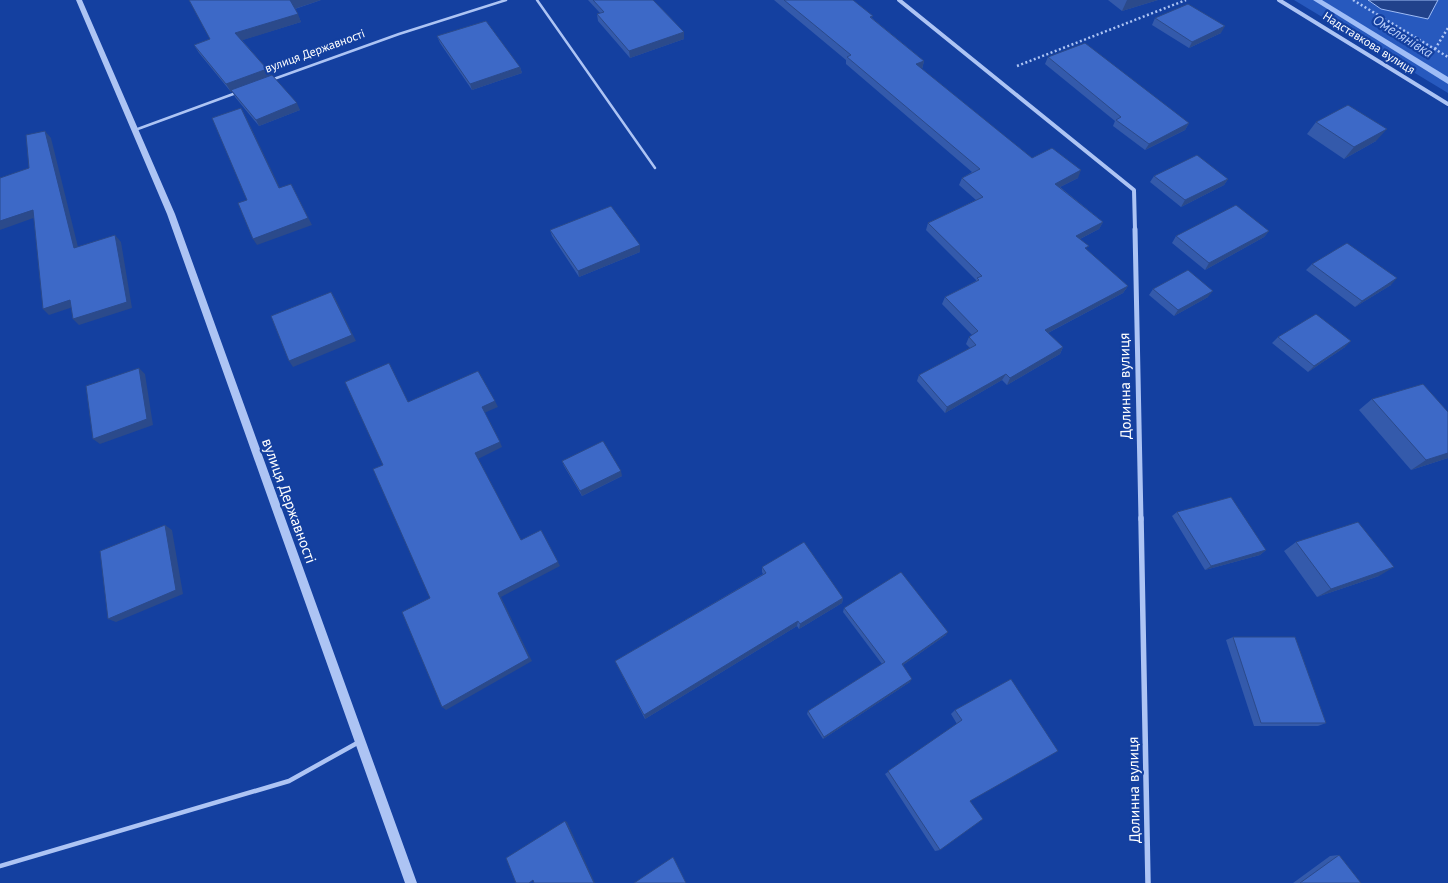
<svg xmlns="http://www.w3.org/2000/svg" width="1448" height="883" font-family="'PT Sans',sans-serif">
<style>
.green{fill:#2759be}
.water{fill:#21428b;stroke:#9fbdf7}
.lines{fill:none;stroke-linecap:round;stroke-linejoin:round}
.stream{fill:#9fbdf7;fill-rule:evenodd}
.path{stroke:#adc4f4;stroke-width:2.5;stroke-dasharray:2 2.5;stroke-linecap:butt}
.service-far1{stroke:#adc4f4;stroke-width:2.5}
.service{stroke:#adc4f4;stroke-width:4.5}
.minor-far2{stroke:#adc4f4;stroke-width:4}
.minor-far1{stroke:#adc4f4;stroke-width:5}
.minor{stroke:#adc4f4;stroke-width:5.5}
.tertiary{fill:#adc4f4;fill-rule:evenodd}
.wall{fill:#345aab}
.shaded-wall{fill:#2b4a8b}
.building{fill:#3d69c7;stroke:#2b4a8b}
.labels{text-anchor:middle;stroke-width:4.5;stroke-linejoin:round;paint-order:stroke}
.far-street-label{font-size:12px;fill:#fff;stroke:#1440a0}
.far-water-label{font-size:14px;font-style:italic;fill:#bacffa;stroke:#1440a0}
.street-label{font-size:15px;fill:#fff;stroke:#1440a0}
</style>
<rect width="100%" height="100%" fill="#1440a0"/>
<!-- green -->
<path class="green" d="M1294,0h73l14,9 46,10 11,-19h10v93z"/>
<!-- water -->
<path class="water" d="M1368,0h70l-10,19 -47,-10z"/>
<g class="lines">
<!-- stream -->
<path class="stream" d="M1313,0h9l126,77v7z"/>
<!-- path -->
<path class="path" d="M1353,0l95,57
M1435,49l13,-21
M1017,66l169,-66"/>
<!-- service-far1 -->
<path class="service-far1" d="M537,0l118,168
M271,80l128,-46 107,-34
M135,130l101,-37"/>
<!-- service -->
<path class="service" d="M0,866l289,-85 70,-39"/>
<!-- minor-far2 -->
<path class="minor-far2" d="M899,0l235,190 1,40
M1279,0l169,104"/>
<!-- minor-far1 -->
<path class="minor-far1" d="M1135,229l6,291"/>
<!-- minor -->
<path class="minor" d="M1141,518l7,365"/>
<!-- tertiary -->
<path class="tertiary" d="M76,0h6l93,214 242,669h-12l-238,-669z"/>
</g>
<!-- wall -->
<path class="wall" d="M189,0h132l-26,9 6,13 -59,18 25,29 4,7 29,34 -41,16 -24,-29 -3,-6 -1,1 -32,-39 -5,-8 16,-6z
M588,0h65l31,32v7l-54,19 -32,-37 -1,-7 3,-1z
M774,0h79l20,19 51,42 -2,8 110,89 46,20 -18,9 43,35 -4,7 -19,10 7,11 41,36 -5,7 -75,40 15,14 -3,7 -53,31 -5,-5 -57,33 -28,-32 2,-6 51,-27 -4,-4 3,-7 3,-2 -30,-31 3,-7 31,-16v-1l-50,-50 2,-7 48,-23 -17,-15 3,-7 10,-6 -126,-108v-4z
M1108,0h50l-36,11z
M1155,18l66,15 -32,15 -37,-23z
M437,36l83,31 2,6 -50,17 -32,-47z
M1048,57l141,66 -4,7 -40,20 -32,-24 2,-5 -70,-57z
M1316,122l60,19 -32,18 -37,-25z
M1154,176l74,3 -4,6 -43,22 -31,-25z
M550,230l90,22 -61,25 -27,-41z
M1269,231l-5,6 -59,33 -33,-27 4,-7z
M1312,264l79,21 -36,22 -49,-37z
M1153,289l55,8 -34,19 -25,-21z
M1278,337l67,10 -37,25 -36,-29z
M1372,399l76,59 -37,12 -52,-60z
M562,461l60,15 -40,20 -18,-30z
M1177,512l89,38 -6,5 -55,15 -33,-54z
M1296,542l83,34 -62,21 -33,-46z
M762,567l81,31 -1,5 -43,26 -2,-3 -152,93 -30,-58 148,-87 -1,-2z
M844,608l102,27 -43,30 7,17 -87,57 -16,-25 1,-3 74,-47 -39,-52z
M1233,637l93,86 -8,3h-64l-28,-86z
M1011,679l-41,122 -30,49 -5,1 -50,-77 72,-50 -6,-10 4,-4z
M1339,855l22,28h-68l37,-27z"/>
<!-- shaded-wall -->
<path class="shaded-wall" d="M290,0h31l-27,9z
M1127,0h31l-36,11z
M298,14l3,8 -61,19 -5,-8z
M1225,26l-4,7 -32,15 3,-6z
M684,32v7l-54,19 -1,-7z
M924,61l-2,8 -8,3 2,-8z
M520,67l2,6 -50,17 -2,-6z
M267,69l4,8 -40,15 -5,-8z
M297,103l3,7 -41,16 -3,-6z
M241,108l4,7 38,79 -4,-6z
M1189,123l-4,7 -40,20 4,-6z
M1387,129l-11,12 -32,18 10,-12z
M45,131l6,7 29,117 -6,-7z
M1081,170l-3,8 -26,13 3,-7z
M1228,179l-4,6 -43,22 4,-7z
M291,184l21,41 -55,20 -4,-6z
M33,210l6,6 -39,14v-9z
M1103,222l-4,7 -27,14 4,-7z
M1269,231l-5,6 -59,33 4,-7z
M115,235l6,7 11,66 -53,17 -6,-6z
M640,245v7l-61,25 -1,-6z
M1397,278l-6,7 -36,22 7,-6z
M1128,286l-5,7 -81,43 3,-6z
M1213,291l-5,6 -34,19 4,-6z
M331,292l4,6 21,43 -63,26 -4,-6z
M70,300l6,6 -27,9 -6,-6z
M1351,341l-6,6 -37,25 6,-6z
M1063,347l-3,7 -53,31 3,-7z
M139,368l6,6 8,51 -53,19 -7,-5z
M1006,374l-4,6 -57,33 2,-6z
M495,401l3,6 -14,6 -2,-6z
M500,442l2,5 -24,12 -3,-6z
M1448,453v5l-37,12 15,-10z
M621,471l1,5 -40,20 -2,-5z
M165,525l7,5 11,64 -67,28 -8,-3z
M1266,550l-6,5 -55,15 6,-4z
M558,562l2,4 -59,31 31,64 -86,49 -4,-3 56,-114z
M1394,567l-15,9 -62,21 14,-8z
M843,598l-1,5 -43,26 1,-5z
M798,621l-1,5 -152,93 -1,-4z
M948,632l-2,3 -46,32 2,-3z
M912,679l-2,3 -87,57 1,-2z
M565,821l2,1 28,61h-1z"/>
<!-- building -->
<path class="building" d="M189,0h103h-2l8,14 -63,19 32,36 -41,15 -32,-39 16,-6z
M593,0h60l31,32 -55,19 -32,-37 7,-2z
M784,0h69l20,16 -3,1 54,44 -8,3 116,94 20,-10 29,22 -26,14 48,38 -27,14 13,10 -4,2 43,38 -83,44 18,17 -53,31 -4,-4 -59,33 -28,-32 57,-30 -7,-8 9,-6 -33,-34 34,-17 -2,-2 5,-2 -54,-53 55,-26 -21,-19 18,-9 -133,-112 4,-2z
M1188,4l37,22 -33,16 -37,-24z
M486,21l34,46 -50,17 -33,-48z
M1085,43l104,80 -40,21 -33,-24 5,-3 -73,-60z
M272,75l25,28 -41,17 -25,-30z
M1348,105l39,24 -33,18 -38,-25z
M241,108l38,80 12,-4 17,34 -55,21 -15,-36 9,-3 -35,-82z
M45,131l29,117 41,-13 12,67 -54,17 -3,-19 -27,9 -10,-99 -33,11v-43l29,-10 -3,-33z
M1197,155l31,24 -43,21 -31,-24z
M1236,205l33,26 -60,32 -33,-27z
M611,206l29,39 -62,26 -28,-41z
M1347,243l50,35 -35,23 -50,-37z
M1188,270l25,21 -35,19 -25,-21z
M331,292l21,43 -63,26 -18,-45z
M1316,314l35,27 -37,25 -36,-29z
M389,363l19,39 70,-31 17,30 -13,6 18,35 -25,11 46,87 20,-10 17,32 -60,31 31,65 -87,49 -40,-95 28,-14 -57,-129 10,-4 -38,-83z
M139,368l8,51 -54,20 -7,-53z
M1423,384l25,28v41l-22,7 -54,-61z
M603,441l18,30 -41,20 -18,-30z
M1231,497l35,53 -55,16 -34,-54z
M1358,522l36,45 -63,22 -35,-47z
M165,525l11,65 -68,29 -8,-68z
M804,542l39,56 -43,26 -2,-3 -154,94 -29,-54 151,-88 -4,-6z
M901,572l47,60 -46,32 10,15 -88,58 -16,-26 77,-49 -41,-54z
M1233,637h62l31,86h-65z
M1011,679l47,72 -88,50 13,18 -43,31 -52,-79 74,-51 -7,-10z
M565,821l29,62h-60l-1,-3 -4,3h-13l-10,-25z
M1339,855l22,28h-61z
M673,857l13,26h-52z"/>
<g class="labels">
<!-- far-street labels -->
<g class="far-street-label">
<text transform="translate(1369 43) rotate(32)" y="4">Надставкова вулиця</text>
<text transform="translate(315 51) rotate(-20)" y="4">вулиця Державності</text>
</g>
<!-- far-water labels -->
<g class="far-water-label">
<text transform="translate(1403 36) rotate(32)" y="5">Омелянівка</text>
</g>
<!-- street labels -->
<g class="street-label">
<text transform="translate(1125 386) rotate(-91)" y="5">Долинна вулиця</text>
<text transform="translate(289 501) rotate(70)" y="5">вулиця Державності</text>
<text transform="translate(1134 790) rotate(-91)" y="5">Долинна вулиця</text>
</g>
</g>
</svg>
